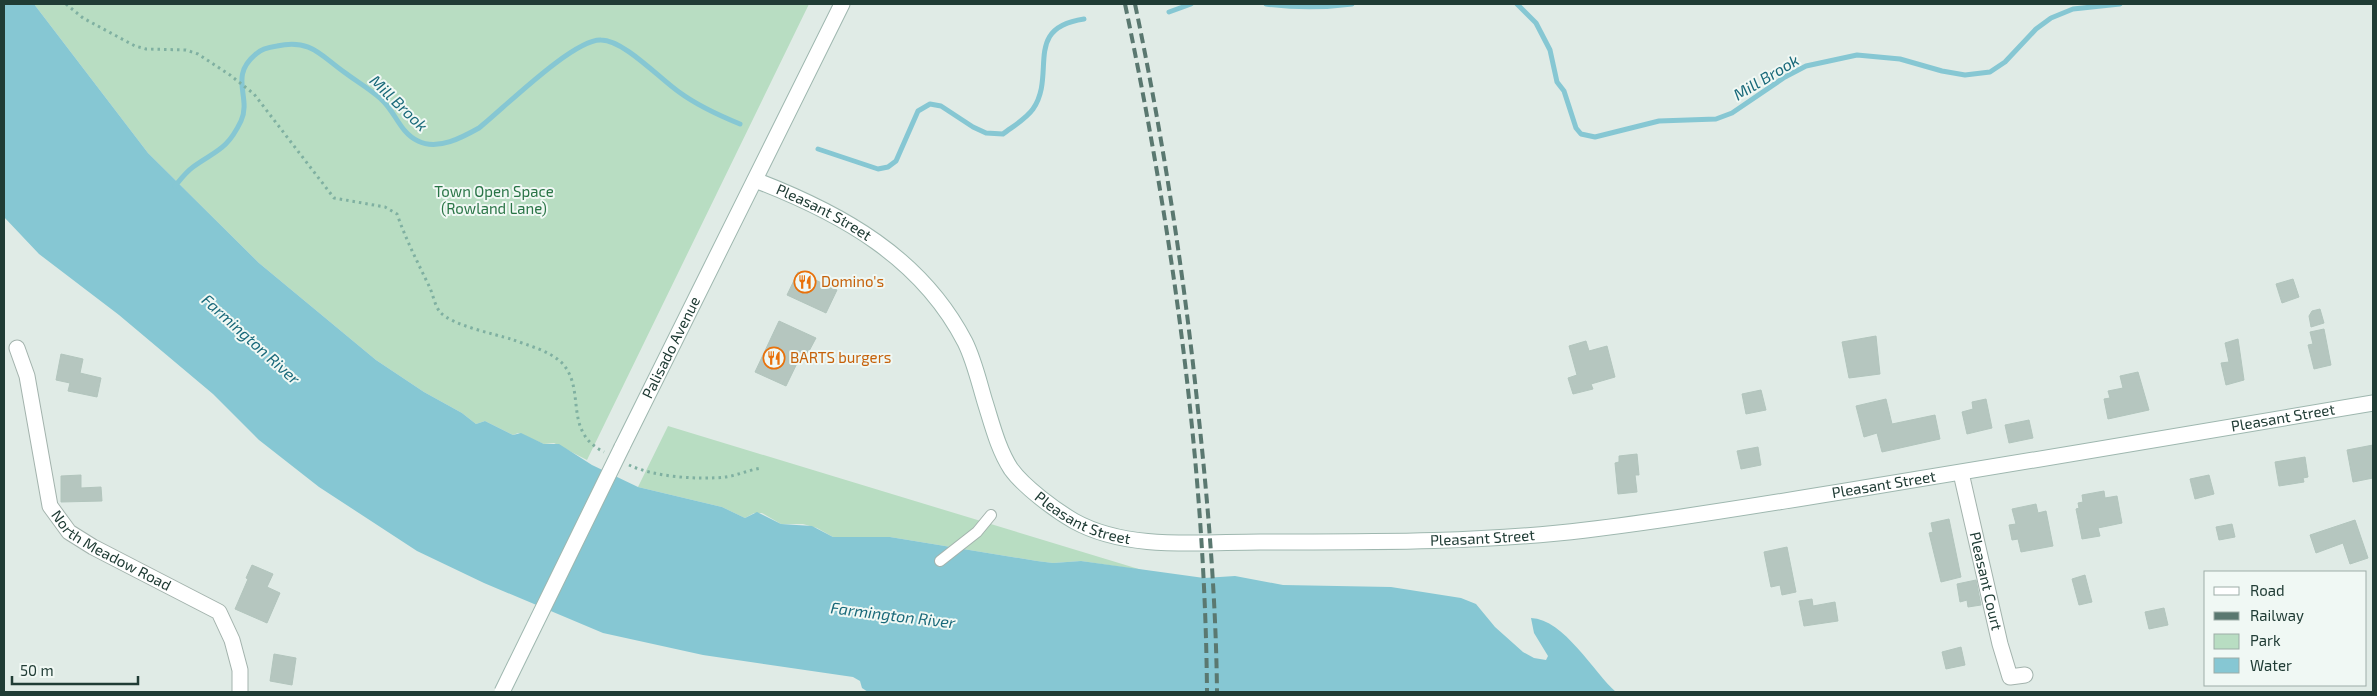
<svg xmlns="http://www.w3.org/2000/svg" width="2377" height="696" font-family="'Exo 2',sans-serif">
<style>
.green{fill:#b8ddc2}
.water{fill:#86c7d3}
.lines{fill:none;stroke-linecap:round;stroke-linejoin:round}
.stream{stroke:#86c7d3;stroke-width:5}
.building{fill:#b5c6bf;stroke:#b2c5bd}
.lane-casing{stroke:#a3b3ad;stroke-width:12}
.street-casing{stroke:#a3b3ad;stroke-width:17}
.secondary-casing{stroke:#9eb7af;stroke-width:17}
.path{stroke:#7fb0a1;stroke-width:3;stroke-dasharray:2.5 4;stroke-linecap:butt}
.lane{stroke:#fff;stroke-width:10}
.street{stroke:#fff;stroke-width:15}
.secondary{stroke:#fff;stroke-width:15}
.rail{stroke:#5a7870;stroke-width:4;stroke-dasharray:10 5;stroke-linecap:butt}
.secondary-bridge-casing{stroke:#9eb7af;stroke-width:17;stroke-linecap:butt}
.secondary-bridge{stroke:#fff;stroke-width:15}
.labels{text-anchor:middle;stroke-width:4;stroke-linejoin:round;paint-order:stroke}
.park-label{font-size:15px;fill:#297446;stroke:#f0f8f4}
.street-label{font-size:15px;fill:#203c35;stroke:#f0f8f4}
.food-label{font-size:15px;fill:#c56008;stroke:#f0f8f4;text-anchor:start}
.water-label{font-size:16px;font-style:italic;fill:#19697a;stroke:#f0f8f4}
</style>
<rect width="100%" height="100%" fill="#e0ebe6"/>
<!-- green -->
<path class="green" d="M34,4h775l-222,456 -33,-17 -10,1 -26,-11 -5,2 -28,-14 -9,3 -14,-11 -38,-21 -48,-32 -117,-97 -111,-110z
M668,426l474,144 -61,-9 -28,2 -16,-2 -147,-24h-57l-16,-9 -14,-4h-22l-19,-11h-8l-9,5 -23,-11 -84,-20z"/>
<!-- water -->
<path class="water" d="M4,4h30l114,149 111,110 117,97 48,32 38,21 14,11 9,-3 28,14 8,-2 23,11h15l33,21 46,22 84,20 23,11 12,-6 24,12 31,2 21,11h57l147,24 16,2 28,-2 123,17 31,-2 48,9 108,2 70,11 15,6 19,23 28,25 11,6 12,2 2,-4 -14,-23 -3,-15c33,1 63,55 85,74h-748l-6,-4 -2,-7 -7,-4 -150,-22 -100,-22 -119,-50 -67,-32 -98,-64 -60,-47 -46,-46 -94,-79 -80,-61 -35,-37z"/>
<g class="lines">
<!-- stream -->
<path class="stream" d="M1266,4c30,4 56,4 86,0
M1517,4l19,19 14,27 7,32 7,9 12,37 5,6 14,3 64,-16 57,-2 16,-6 53,-36 21,-11 51,-11 43,4 42,12 23,4 25,-3 15,-10 31,-33 15,-11 22,-9 47,-5
M1169,12l22,-8
M818,149l60,20 10,-2 8,-6 22,-50 12,-7 11,2 32,21 13,6 17,1c9,-7 23,-15 30,-25 24,-35 -11,-81 51,-90
M175,186c5,-6 11,-14 18,-19 24,-17 34,-17 48,-46 11,-24 -13,-44 15,-67 5,-5 14,-7 21,-8 34,-7 43,9 67,26 12,9 26,17 37,27 14,12 19,34 37,42 20,10 45,-4 61,-13 24,-19 94,-89 122,-88 23,0 59,39 78,52 19,14 39,23 61,32"/>
</g>
<!-- building -->
<path class="building" d="M798,272l39,18 -11,23 -39,-18z
M2293,279l6,18 -17,6 -6,-19z
M2320,309l4,14 -13,4 -2,-11 3,-5z
M779,321l37,17 -8,15 -5,-2 -17,35 -31,-14z
M2324,329l7,36 -17,4 -6,-24 5,-1 -3,-12z
M1876,336l4,38 -31,4 -7,-36z
M2238,339l6,41 -18,5 -5,-22 8,-1 -4,-19z
M1586,341l3,10 18,-5 8,31 -24,7 2,5 -20,5 -5,-16 9,-3 -8,-29z
M61,354l22,5 -3,14 21,5 -4,19 -29,-6 2,-8 -14,-3z
M2138,372l11,38 -41,9 -4,-20 6,-1 -2,-7 15,-3 -3,-12z
M1761,390l5,20 -20,4 -4,-20z
M1886,399l6,25 43,-9 5,24 -58,13 -5,-19 -13,4 -8,-31z
M1986,399l6,29 -25,6 -5,-22 11,-3 -1,-7z
M2029,420l4,18 -24,5 -4,-18z
M2373,445v33l-20,4 -6,-32z
M1758,447l3,18 -20,4 -4,-18z
M1637,454l2,21h-4l2,17 -19,2 -3,-31 4,-1v-6z
M2305,457l3,20 -5,1 1,4 -25,4 -4,-24z
M81,475v13l20,-1 1,14 -41,1v-26z
M2209,475l5,19 -19,5 -5,-20z
M2104,491l1,7 12,-2 5,27 -24,5 2,8 -18,3 -6,-30 3,-1 -1,-5 5,-1 -1,-7z
M2036,504l2,9 8,-2 7,35 -32,6 -3,-13 -6,1 -3,-15 7,-1 -4,-15z
M1949,519l12,58 -20,5 -12,-49 4,-1 -2,-9z
M2355,520l13,38 -18,6 -7,-21 -27,10 -6,-18z
M2232,524l3,13 -16,3 -3,-13z
M1787,547l9,45 -14,3 -2,-10 -9,2 -7,-35z
M252,565l21,9 -6,13 13,6 -13,30 -32,-14 13,-30 -2,-1z
M2085,575l7,27 -13,3 -7,-26z
M1976,580l5,25 -13,2 -1,-7 -7,2 -3,-18z
M1812,599l1,7 22,-4 3,19 -34,5 -5,-25z
M2164,608l4,17 -19,4 -4,-17z
M1961,647l4,18 -19,4 -4,-17z
M274,654l22,4 -4,27 -22,-4z"/>
<g class="lines">
<!-- lane casing -->
<g class="lane-casing">
<path id="lane" d="M940,561l37,-29 14,-17"/>
</g>
<!-- street casing -->
<g class="street-casing">
<g id="street">
<path id="s1" d="M17,348l10,28 23,130 19,26 24,15 126,65 13,28 8,30v22"/>
<path id="s2" d="M1961,473l39,171 10,33 15,-2"/>
</g>
</g>
<!-- secondary casing -->
<g class="secondary-casing">
<g id="secondary">
<path id="s3" d="M755,180c86,33 166,77 210,162 9,18 14,40 20,60 7,22 13,47 26,67 13,18 44,41 63,52 54,30 127,21 186,21 109,0 218,1 326,-12 93,-11 186,-27 278,-42 170,-27 339,-57 509,-85"/>
<path id="s4" d="M622,447l220,-443"/>
</g>
</g>
<!-- path -->
<path class="path" d="M66,4l17,14 52,28 11,3 40,1 12,4 32,21 24,19 80,104 51,9 12,7c9,26 21,49 33,74 3,7 5,18 10,24 11,13 54,22 71,27 16,6 39,12 51,24 25,27 0,68 42,89
M629,465c25,12 70,15 97,12 12,-2 23,-7 35,-9"/>
<!-- lane -->
<use href="#lane" class="lane"/>
<!-- street -->
<use href="#street" class="street"/>
<!-- secondary -->
<use href="#secondary" class="secondary"/>
<!-- rail -->
<path class="rail" d="M1125,4c47,225 80,458 82,688
M1135,4c28,134 49,270 63,406 10,94 18,188 19,282"/>
<!-- secondary-bridge casing -->
<g class="secondary-bridge-casing">
<path id="secondary-bridge" d="M502,692l120,-245"/>
</g>
<!-- secondary-bridge -->
<use href="#secondary-bridge" class="secondary-bridge"/>
</g>
<!-- icons -->
<defs>
<g id="restaurant-ring" transform="scale(1.125)"><circle r="9.5" fill="#f0f8f4" stroke="#e8710a" stroke-width="1.5"/><path d="M-5-6h1v4h1v-4h1v4h1v-4h1v5L-1.5 .5V6h-2V.5L-5-1ZM5-6V6H3V1.5H1.5Q1.5-4 5-6Z" fill="#e8710a"/></g>
</defs>
<g fill-rule="evenodd">
<use href="#restaurant-ring" x="805" y="282"/>
<use href="#restaurant-ring" x="774" y="358"/>
</g>
<g class="labels">
<!-- park labels -->
<g class="park-label">
<text x="494" y="197">Town Open Space<tspan x="494" dy="17">(Rowland Lane)</tspan></text>
</g>
<!-- street labels -->
<g class="street-label">
<text dy="5" stroke="none"><textPath href="#s3" startOffset="76">Pleasant Street</textPath></text>
<text dy="5" stroke="none"><textPath href="#s4" startOffset="111">Palisado Avenue</textPath></text>
<text dy="5" stroke="none"><textPath href="#s3" startOffset="1711">Pleasant Street</textPath></text>
<text dy="5" stroke="none"><textPath href="#s3" startOffset="1306">Pleasant Street</textPath></text>
<text dy="5" stroke="none"><textPath href="#s3" startOffset="496">Pleasant Street</textPath></text>
<text dy="5" stroke="none"><textPath href="#s3" startOffset="901">Pleasant Street</textPath></text>
<text dy="5" stroke="none"><textPath href="#s1" startOffset="239">North Meadow Road</textPath></text>
<text dy="5" stroke="none"><textPath href="#s2" startOffset="111">Pleasant Court</textPath></text>
</g>
<!-- food labels -->
<g class="food-label">
<text x="821" y="287">Domino's</text>
<text x="790" y="363">BARTS burgers</text>
</g>
<!-- water labels -->
<g class="water-label">
<text transform="translate(1766 77) rotate(-31)" y="6">Mill Brook</text>
<text transform="translate(399 103) rotate(44)" y="6">Mill Brook</text>
<text transform="translate(251 339) rotate(42)" y="6">Farmington River</text>
<text transform="translate(893 615) rotate(7)" y="6">Farmington River</text>
</g>
</g>
<!-- border -->
<rect width="2377" height="696" fill="none" stroke="#203c35" stroke-width="10"/>
<!-- legend -->
<rect x="2204" y="571" width="162" height="115" fill="#f0f8f4" stroke="#9dada8"/>
<rect x="2214" y="587" width="25" height="8" fill="#ffffff" stroke="#9dada8"/>
<text x="2250" y="596" font-size="15" fill="#203c35">Road</text>
<rect x="2214" y="612" width="25" height="8" fill="#5a7870" stroke="#9dada8"/>
<text x="2250" y="621" font-size="15" fill="#203c35">Railway</text>
<rect x="2214" y="634" width="25" height="15" fill="#b8ddc2" stroke="#9dada8"/>
<text x="2250" y="646" font-size="15" fill="#203c35">Park</text>
<rect x="2214" y="658" width="25" height="15" fill="#86c7d3" stroke="#9dada8"/>
<text x="2250" y="671" font-size="15" fill="#203c35">Water</text>
<!-- scale -->
<path d="M12 676v8h126v-8" fill="none" stroke="#203c35" stroke-width="2.5"/>
<text x="20" y="676" font-size="15" fill="#203c35" stroke="#f0f8f4" stroke-width="4" paint-order="stroke">50 m</text>
</svg>
